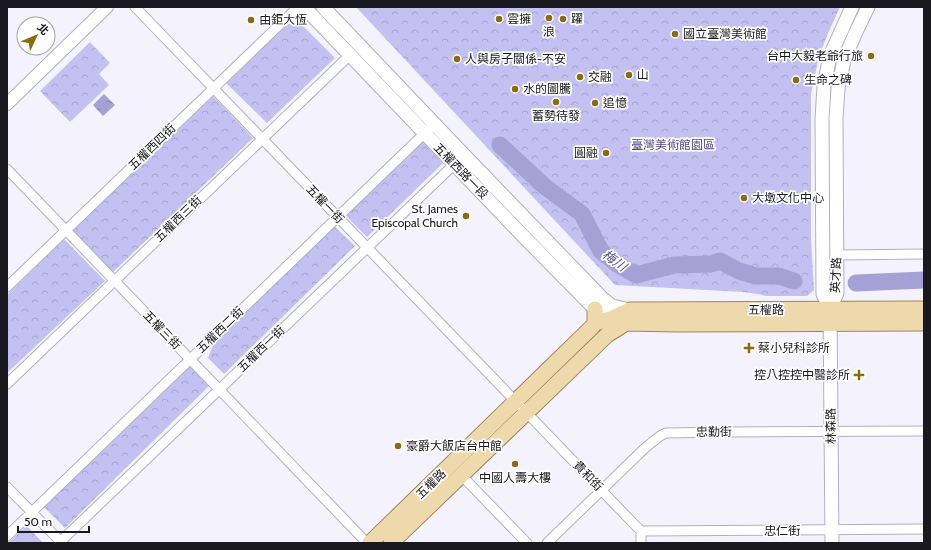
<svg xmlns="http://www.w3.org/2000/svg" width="931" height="550" font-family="Cabin,'Noto Sans TC',sans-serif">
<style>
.park{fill:url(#park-crowns)}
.water{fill:url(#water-ripples)}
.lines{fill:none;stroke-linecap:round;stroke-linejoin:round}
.river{stroke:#a6a1d5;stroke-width:17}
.minor-casing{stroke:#b1b0c0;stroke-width:11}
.tertiary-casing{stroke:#b1b0c0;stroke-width:14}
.secondary-casing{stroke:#b1b0c0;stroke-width:15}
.primary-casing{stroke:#9c8658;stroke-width:17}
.minor{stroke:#fff;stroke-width:9}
.tertiary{stroke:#fff;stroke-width:12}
.secondary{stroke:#fff;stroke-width:13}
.primary{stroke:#eed9ad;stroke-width:15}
.poi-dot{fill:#8d6b0d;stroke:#fff;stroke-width:1.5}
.labels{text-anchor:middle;stroke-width:3.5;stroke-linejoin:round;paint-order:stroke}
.poi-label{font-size:12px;fill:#1a191f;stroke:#fff;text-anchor:start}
.park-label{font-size:12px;fill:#53498a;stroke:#fff}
.street-label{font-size:12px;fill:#1a191f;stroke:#fff}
.water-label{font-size:13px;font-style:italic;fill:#544a8b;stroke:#fff}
</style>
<defs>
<pattern id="park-crowns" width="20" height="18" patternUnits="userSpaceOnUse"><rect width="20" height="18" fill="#c4c0f1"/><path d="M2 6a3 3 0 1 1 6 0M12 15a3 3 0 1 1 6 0" fill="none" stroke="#a8a4ce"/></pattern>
<pattern id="water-ripples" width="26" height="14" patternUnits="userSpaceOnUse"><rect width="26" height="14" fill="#a6a1d5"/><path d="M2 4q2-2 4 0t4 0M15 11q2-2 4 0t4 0" fill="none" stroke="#8682ac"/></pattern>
</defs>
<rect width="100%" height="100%" fill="#f4f3fd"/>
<!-- park -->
<path class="park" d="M356,7h484l-11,24 -10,25 -8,38v144l3,52 -7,6h-42l-7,-2 -15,-2 -128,-7z
M300,23l35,35 -68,65 -41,-40 62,-59z
M90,42l20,21 -11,11 10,11 -39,37 -30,-31z
M213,96l40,42 -141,135 -40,-42z
M420,139l23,24 -76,74 -23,-23z
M334,226l21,20 -131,128 -16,-16 6,-15z
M64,239l41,42 -98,92v-78z
M191,366l19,19 -145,143 -22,-22 142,-139z
M26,525l17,18h-35l18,-17z"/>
<!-- water -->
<path class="water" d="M104,94l11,11 -12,11 -10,-11z"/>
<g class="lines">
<!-- river -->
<path class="river" d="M500,145l44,41 38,28 19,37 16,13 19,11 38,-10 37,-1 9,-3 19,10 17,5h23l15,5
M856,283l68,-3"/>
<!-- minor casing -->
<g class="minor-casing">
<path id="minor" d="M135,7l499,517 7,7v12
M7,169l360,374
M837,255l87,-1
M7,287l291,-280
M7,384l343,-329
M461,475l66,68
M7,487l55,56
M641,531l283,-2
M7,536l422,-407
M59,543l405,-388
M547,543l99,-96 14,-11 6,-3 60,-1 198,-1"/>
</g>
<!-- tertiary casing -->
<g class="tertiary-casing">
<path id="tertiary" d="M7,104l100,-97"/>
</g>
<!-- secondary casing -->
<g class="secondary-casing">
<path id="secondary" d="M304,7l222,232 67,68 11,8
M323,7l141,148 138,143 10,8 18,4
M830,309l-7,-15 -1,-175 2,-33 6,-30 22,-49
M832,543l-2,-234 7,-16 -1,-175 2,-29 6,-29 11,-26 13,-27"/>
</g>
<!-- primary casing -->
<g class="primary-casing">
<path id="primary" d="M617,321l9,2 51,1 247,-1
M595,323l15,-4 20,-9 294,-1
M370,543l222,-216 3,-4v-14
M391,543l216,-208 19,-12"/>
</g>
<!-- minor -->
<use href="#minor" class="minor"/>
<!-- tertiary -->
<use href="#tertiary" class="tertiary"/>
<!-- secondary -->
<use href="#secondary" class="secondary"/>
<!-- primary -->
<use href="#primary" class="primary"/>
</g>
<!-- markers -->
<g class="poi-dot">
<circle cx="549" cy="18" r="4"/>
<circle cx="499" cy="19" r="4"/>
<circle cx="563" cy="19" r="4"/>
<circle cx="251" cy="20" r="4"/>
<circle cx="675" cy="34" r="4"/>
<circle cx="871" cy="56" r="4"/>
<circle cx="457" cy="59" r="4"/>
<circle cx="629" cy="75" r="4"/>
<circle cx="580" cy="77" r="4"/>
<circle cx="796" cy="80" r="4"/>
<circle cx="515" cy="89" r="4"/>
<circle cx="556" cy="102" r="4"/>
<circle cx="595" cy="103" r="4"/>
<circle cx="606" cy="153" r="4"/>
<circle cx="744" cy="198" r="4"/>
<circle cx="466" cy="216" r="4"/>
<path d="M747 342h4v4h4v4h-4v4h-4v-4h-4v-4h4z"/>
<path d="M857 369h4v4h4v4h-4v4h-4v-4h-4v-4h4z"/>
<circle cx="398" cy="446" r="4"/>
<circle cx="515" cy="464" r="4"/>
</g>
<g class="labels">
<!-- poi labels -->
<g class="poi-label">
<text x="507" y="23">雲擁</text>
<text x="571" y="23">躍</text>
<text x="259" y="24">由鉅大恆</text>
<text x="549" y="36" text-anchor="middle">浪</text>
<text x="683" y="38">國立臺灣美術館</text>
<text x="863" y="60" text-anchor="end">台中大毅老爺行旅</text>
<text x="465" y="63">人與房子關係-不安</text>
<text x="637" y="79">山</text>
<text x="588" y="81">交融</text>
<text x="804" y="84">生命之碑</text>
<text x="523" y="93">水的圖騰</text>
<text x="603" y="107">追憶</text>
<text x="556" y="120" text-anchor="middle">蓄勢待發</text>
<text x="598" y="157" text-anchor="end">圓融</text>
<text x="752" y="202">大墩文化中心</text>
<text x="458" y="213" text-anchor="end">St. James<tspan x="458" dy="14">Episcopal Church</tspan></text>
<text x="758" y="352">蔡小兒科診所</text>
<text x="850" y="379" text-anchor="end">控八控控中醫診所</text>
<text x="406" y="450">豪爵大飯店台中館</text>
<text x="515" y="482" text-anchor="middle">中國人壽大樓</text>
</g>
<!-- park labels -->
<g class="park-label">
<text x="673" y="149">臺灣美術館園區</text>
</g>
<!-- street labels -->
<g class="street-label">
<text transform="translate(152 147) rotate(-44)" y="4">五權西四街</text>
<text transform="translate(461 171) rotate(46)" y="4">五權西路一段</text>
<text transform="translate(325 204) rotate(46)" y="4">五權一街</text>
<text transform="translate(178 219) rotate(-44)" y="4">五權西三街</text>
<text transform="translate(836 275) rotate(-88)" y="4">英才路</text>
<text x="766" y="314">五權路</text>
<text transform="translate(162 330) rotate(46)" y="4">五權三街</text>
<text transform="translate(220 330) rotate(-44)" y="4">五權西二街</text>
<text transform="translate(261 349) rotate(-44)" y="4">五權西一街</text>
<text transform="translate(831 426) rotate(-91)" y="4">林森路</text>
<text transform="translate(714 432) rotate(-1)" y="4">忠勤街</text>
<text transform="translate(588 476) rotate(46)" y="4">貴和街</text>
<text transform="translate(431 484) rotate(-44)" y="4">五權路</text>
<text x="782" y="535">忠仁街</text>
</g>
<!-- water labels -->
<g class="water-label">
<text transform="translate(615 260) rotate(36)" y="5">梅川</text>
</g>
</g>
<!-- border -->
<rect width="931" height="550" fill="none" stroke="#1a191f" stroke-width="16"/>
<!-- north arrow -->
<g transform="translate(36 36) rotate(46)"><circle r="19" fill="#ffffff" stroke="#a3a3a5"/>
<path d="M0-3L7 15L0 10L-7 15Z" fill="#8d6b0d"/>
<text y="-6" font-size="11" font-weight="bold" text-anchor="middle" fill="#1a191f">北</text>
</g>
<!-- scale -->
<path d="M18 526v6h71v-6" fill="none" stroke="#1a191f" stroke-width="2"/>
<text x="24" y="526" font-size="12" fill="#1a191f" stroke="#ffffff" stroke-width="3" paint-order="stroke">50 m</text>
</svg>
